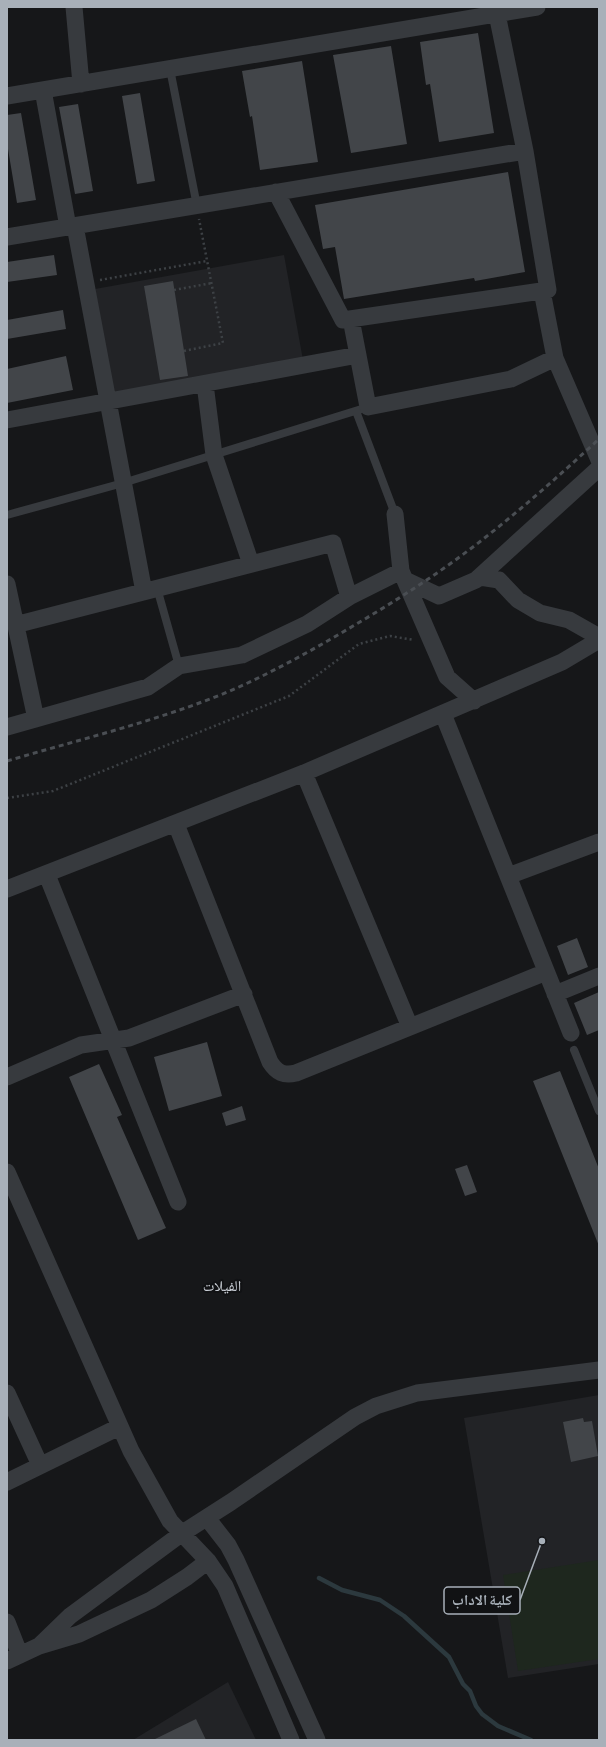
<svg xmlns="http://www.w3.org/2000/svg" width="606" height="1747" font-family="'Asap Condensed','Noto Naskh Arabic',sans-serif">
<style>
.built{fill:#222326}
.green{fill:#1e271e}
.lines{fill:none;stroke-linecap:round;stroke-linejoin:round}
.stream{stroke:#2c393e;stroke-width:4.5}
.building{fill:#424549}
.path{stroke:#3d4145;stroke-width:2.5;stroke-dasharray:2 3;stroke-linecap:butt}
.service{stroke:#373a3e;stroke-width:8}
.minor{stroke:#373a3e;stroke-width:17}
.rail{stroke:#4a4e53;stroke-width:3;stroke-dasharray:5 4;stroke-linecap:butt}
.labels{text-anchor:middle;stroke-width:4;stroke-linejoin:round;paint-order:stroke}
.neighbourhood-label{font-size:15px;fill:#c9ced5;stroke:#111214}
.leader{fill:none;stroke:#a8b0b9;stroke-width:1.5}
.callout-dot{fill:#a8b0b9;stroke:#111214;stroke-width:1.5}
.callout{fill:#111214;stroke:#a8b0b9;stroke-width:1.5}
.callout-label{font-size:15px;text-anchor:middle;font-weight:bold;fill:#a8b0b9}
</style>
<rect width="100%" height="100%" fill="#161719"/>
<!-- built -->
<path class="built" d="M284,255l19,105 -189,34 -19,-105z
M599,1395v269l-91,14 -44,-260z
M228,1682l28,58h-123z"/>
<!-- green -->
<path class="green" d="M599,1560v99l-81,12 -15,-96z"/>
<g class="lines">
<!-- stream -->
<path class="stream" d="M319,1578l23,12 38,10 24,16 45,41 14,27 7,7 6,15 6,8 16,12 33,14"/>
</g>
<!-- building -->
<path class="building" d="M478,33l16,100 -55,9 -9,-58 -4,1 -6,-43z
M391,46l16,98 -56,9 -18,-98z
M302,61l16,101 -58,8 -8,-54 -2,1 -8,-46z
M140,93l15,88 -18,3 -15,-88z
M78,104l15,87 -18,3 -16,-87z
M21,113l15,87 -19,3 -10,-60v-28z
M508,172l17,100 -50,9 -1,-3 -130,21 -9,-52 -12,2 -8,-44z
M54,255l3,20 -50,7v-20z
M173,281l15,95 -28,4 -16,-94z
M63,310l3,19 -59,10v-19z
M66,356l7,34 -66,13v-34z
M577,938l11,29 -20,8 -11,-29z
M599,992v38l-12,5 -13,-32z
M207,1042l15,54 -53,15 -15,-54z
M99,1064l23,51 -5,2 49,111 -28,12 -69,-163z
M560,1071l39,98v77l-66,-165z
M242,1106l4,14 -20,6 -4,-13z
M467,1165l10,27 -12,4 -10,-27z
M583,1418l1,4 8,-1 6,35 -27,6 -8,-40z
M196,1719l10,21h-53z"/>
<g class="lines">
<!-- path -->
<path class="path" d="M100,280l107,-19
M174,290l38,-7
M184,351l39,-8 -24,-124
M7,798l46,-7 236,-95 70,-52 31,-8 24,4"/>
<!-- service -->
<path class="service" d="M170,69l27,137
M356,411l39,103
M7,515l116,-32 245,-76
M157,588l22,78
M574,1050l25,61"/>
<!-- minor -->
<path class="minor" d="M74,7l7,77
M43,90l25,137
M7,96l530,-89
M276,192l67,128 205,-30 -23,-139 -28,-137
M75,226l69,366
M7,237l518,-86
M542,291l13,67 44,102
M351,319l17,88 143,-28 44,-21
M205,384l9,71 37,109
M7,420l351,-65
M395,514l6,57 46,106 27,24
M480,577l19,3 19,20 22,13 29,7 30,17
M405,580l34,16 37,-16 123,-112
M7,584l29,135
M15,625l318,-82 16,54
M443,714l128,319
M7,727l141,-40 31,-21 63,-11 65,-31 42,-27 52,-26
M304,773l106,254
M176,824l94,238c7,11 14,14 26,11l250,-101
M47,875l131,327
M508,876l91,-34
M7,889l297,-116 258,-111 37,-22
M555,994l44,-18
M7,1077l74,-32 48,-7 115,-44
M7,1172l124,279 39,70 38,40 17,25 66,154
M7,1393l33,72
M7,1482l112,-55
M207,1518l21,27 8,15 81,180
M7,1622l13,33
M39,1646l31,-30 111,-82 50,-32 124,-85 21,-11 41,-13 182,-23
M7,1661l32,-15 40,-12 72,-34 36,-23 21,-16"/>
<!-- rail -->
<path class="rail" d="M7,761c74,-22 151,-40 223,-70 41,-18 79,-39 118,-62 46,-27 92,-56 134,-89 41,-32 79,-66 117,-101"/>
</g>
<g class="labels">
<!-- neighbourhood labels -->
<g class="neighbourhood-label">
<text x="222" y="1291">الفيلات</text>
</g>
</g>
<!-- callouts -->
<path class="leader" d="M542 1541L520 1600"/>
<circle class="callout-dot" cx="542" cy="1541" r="4"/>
<rect class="callout" x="444" y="1587" width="76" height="27" rx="4"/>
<g class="callout-label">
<text x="482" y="1605">كلية الاداب</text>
</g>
<!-- border -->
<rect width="606" height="1747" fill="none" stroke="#a8b0b9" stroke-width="16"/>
</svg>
